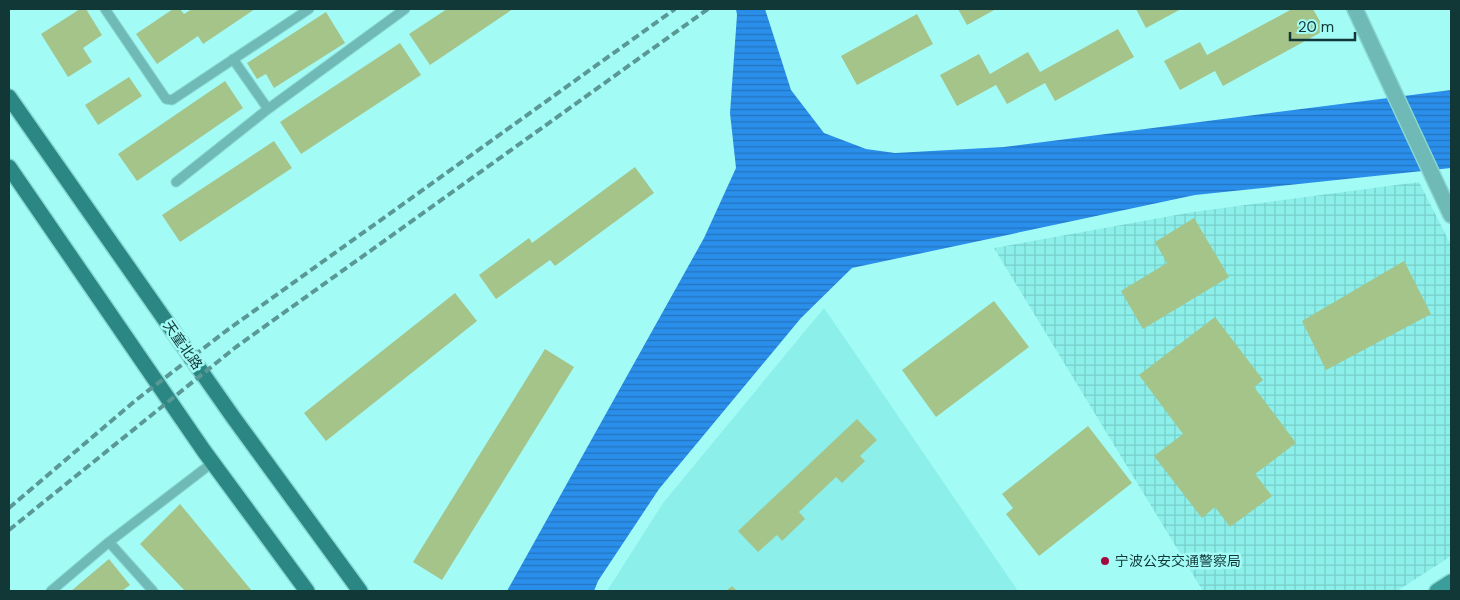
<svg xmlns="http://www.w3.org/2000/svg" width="1460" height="600" font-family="'DM Sans','Noto Sans SC',sans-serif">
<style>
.built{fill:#8cefea}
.industrial{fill:url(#industrial-grid)}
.water{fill:url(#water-rules)}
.building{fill:#a4c48a}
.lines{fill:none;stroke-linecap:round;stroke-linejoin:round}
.service-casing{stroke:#89d8d3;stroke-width:11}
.tertiary-casing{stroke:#89d8d3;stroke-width:18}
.secondary-casing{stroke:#89d8d3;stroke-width:18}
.primary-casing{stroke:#89d8d3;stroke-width:18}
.service{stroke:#6fbab6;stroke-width:9}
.tertiary{stroke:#6fbab6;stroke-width:15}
.secondary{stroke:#3c9e9a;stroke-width:15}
.primary{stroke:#2a8783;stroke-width:15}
.rail{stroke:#599895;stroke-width:4;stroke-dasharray:8 4;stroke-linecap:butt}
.poi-dot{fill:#a4093e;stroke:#a3fbf6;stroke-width:2}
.labels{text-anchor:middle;stroke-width:5;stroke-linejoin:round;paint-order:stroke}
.street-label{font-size:14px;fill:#113736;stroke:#a3fbf6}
.poi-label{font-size:14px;fill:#113736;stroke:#a3fbf6;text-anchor:start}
</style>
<defs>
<pattern id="industrial-grid" width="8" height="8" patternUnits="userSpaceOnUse" patternTransform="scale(1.25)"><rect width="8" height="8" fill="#8cefea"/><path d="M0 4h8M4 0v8" fill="none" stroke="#78cec9"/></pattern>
<pattern id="water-rules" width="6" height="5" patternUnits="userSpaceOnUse" patternTransform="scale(1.25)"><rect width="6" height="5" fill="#2a8eeb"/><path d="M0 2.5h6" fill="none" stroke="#2375bf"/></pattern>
</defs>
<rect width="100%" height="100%" fill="#a3fbf6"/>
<!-- built -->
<path class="built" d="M824,308l194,283h-411l56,-88z"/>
<!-- industrial -->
<path class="industrial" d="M1419,182l32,63v311l-54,35h-194l-209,-343 199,-36z"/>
<!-- water -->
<path class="water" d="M736,9h29l26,81 33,43 42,16 29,4 109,-6 447,-57v78l-256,27 -343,73 -51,50 -142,171 -61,92 -4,10h-87l197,-353 32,-70 -6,-55 7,-98z"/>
<!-- building -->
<path class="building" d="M80,9h6l16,26 -19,13 9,14 -24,15 -27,-43z
M173,9h7l4,5 8,-5h63l-52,35 -5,-8 -41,28 -21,-30z
M447,9h66l-83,56 -21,-31z
M958,9h38l-29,16z
M1136,9h45l-35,19z
M1292,9h21l12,21 -102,56 -8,-15 -35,19 -16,-29 36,-19 7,13z
M326,12l19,31 -71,45 -8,-14 -9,5 -10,-16z
M917,14l16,30 -76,41 -16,-29z
M1118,29l16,28 -79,44 -10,-18 -38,21 -11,-19 -39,21 -17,-31 39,-21 11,20 38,-22 12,20z
M400,43l21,32 -120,79 -21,-32z
M129,77l13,19 -44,29 -13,-20z
M225,81l18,27 -106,73 -19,-27z
M274,141l18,27 -112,74 -18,-27z
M635,167l19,26 -99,73 -5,-6 -54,39 -17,-24 50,-37 3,5z
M1194,218l35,59 -86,52 -22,-38 46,-28 -12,-21z
M1404,261l27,53 -105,56 -24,-49z
M455,293l22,28 -151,120 -22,-28z
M994,301l35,46 -93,70 -34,-47z
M1215,317l48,63 -9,7 42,56 -41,31 17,22 -42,31 -15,-20 -13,11 -48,-62 29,-22 -44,-59z
M545,349l29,18 -132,213 -29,-18z
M857,419l20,21 -17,16 5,5 -23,22 -6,-6 -37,35 6,7 -23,22 -5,-6 -19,17 -20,-21z
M1088,426l44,57 -93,73 -33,-42 7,-6 -11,-14z
M180,504l72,87h-67l-45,-47z
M109,559l21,26 -8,6h-51z
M732,586l5,5h-11z"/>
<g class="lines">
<!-- service casing -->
<g class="service-casing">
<path id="service" d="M105,9l61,90 6,1 137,-91
M233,59l35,50
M176,182l92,-73 137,-100
M109,542l44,49
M51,591l58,-49 103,-79"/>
</g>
<!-- tertiary casing -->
<g class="tertiary-casing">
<path id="tertiary" d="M1355,9l96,206"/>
</g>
<!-- secondary casing -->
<g class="secondary-casing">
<path id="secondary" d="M1437,591l14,-9"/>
</g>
<!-- primary casing -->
<g class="primary-casing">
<path id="primary" d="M9,97l224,320 127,174
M9,167l195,284 103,140"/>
</g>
<!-- service -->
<use href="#service" class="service"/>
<!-- tertiary -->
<use href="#tertiary" class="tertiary"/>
<!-- secondary -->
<use href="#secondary" class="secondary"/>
<!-- primary -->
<use href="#primary" class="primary"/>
<!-- rail -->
<path class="rail" d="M9,508l127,-108 90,-69 449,-322
M9,530l227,-183 472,-338"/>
</g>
<!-- markers -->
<circle class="poi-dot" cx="1105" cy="561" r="5"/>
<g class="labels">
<!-- street labels -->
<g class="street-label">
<text transform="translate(183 345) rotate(55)" y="5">天童北路</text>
</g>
<!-- poi labels -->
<g class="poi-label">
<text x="1115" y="566">宁波公安交通警察局</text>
</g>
</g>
<!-- border -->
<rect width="1460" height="600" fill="none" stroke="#113736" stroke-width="20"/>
<!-- scale -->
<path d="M1290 32v8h65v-8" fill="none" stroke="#113736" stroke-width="2.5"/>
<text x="1298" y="32" font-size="15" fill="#113736" stroke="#a3fbf6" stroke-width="4" paint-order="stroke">20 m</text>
</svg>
